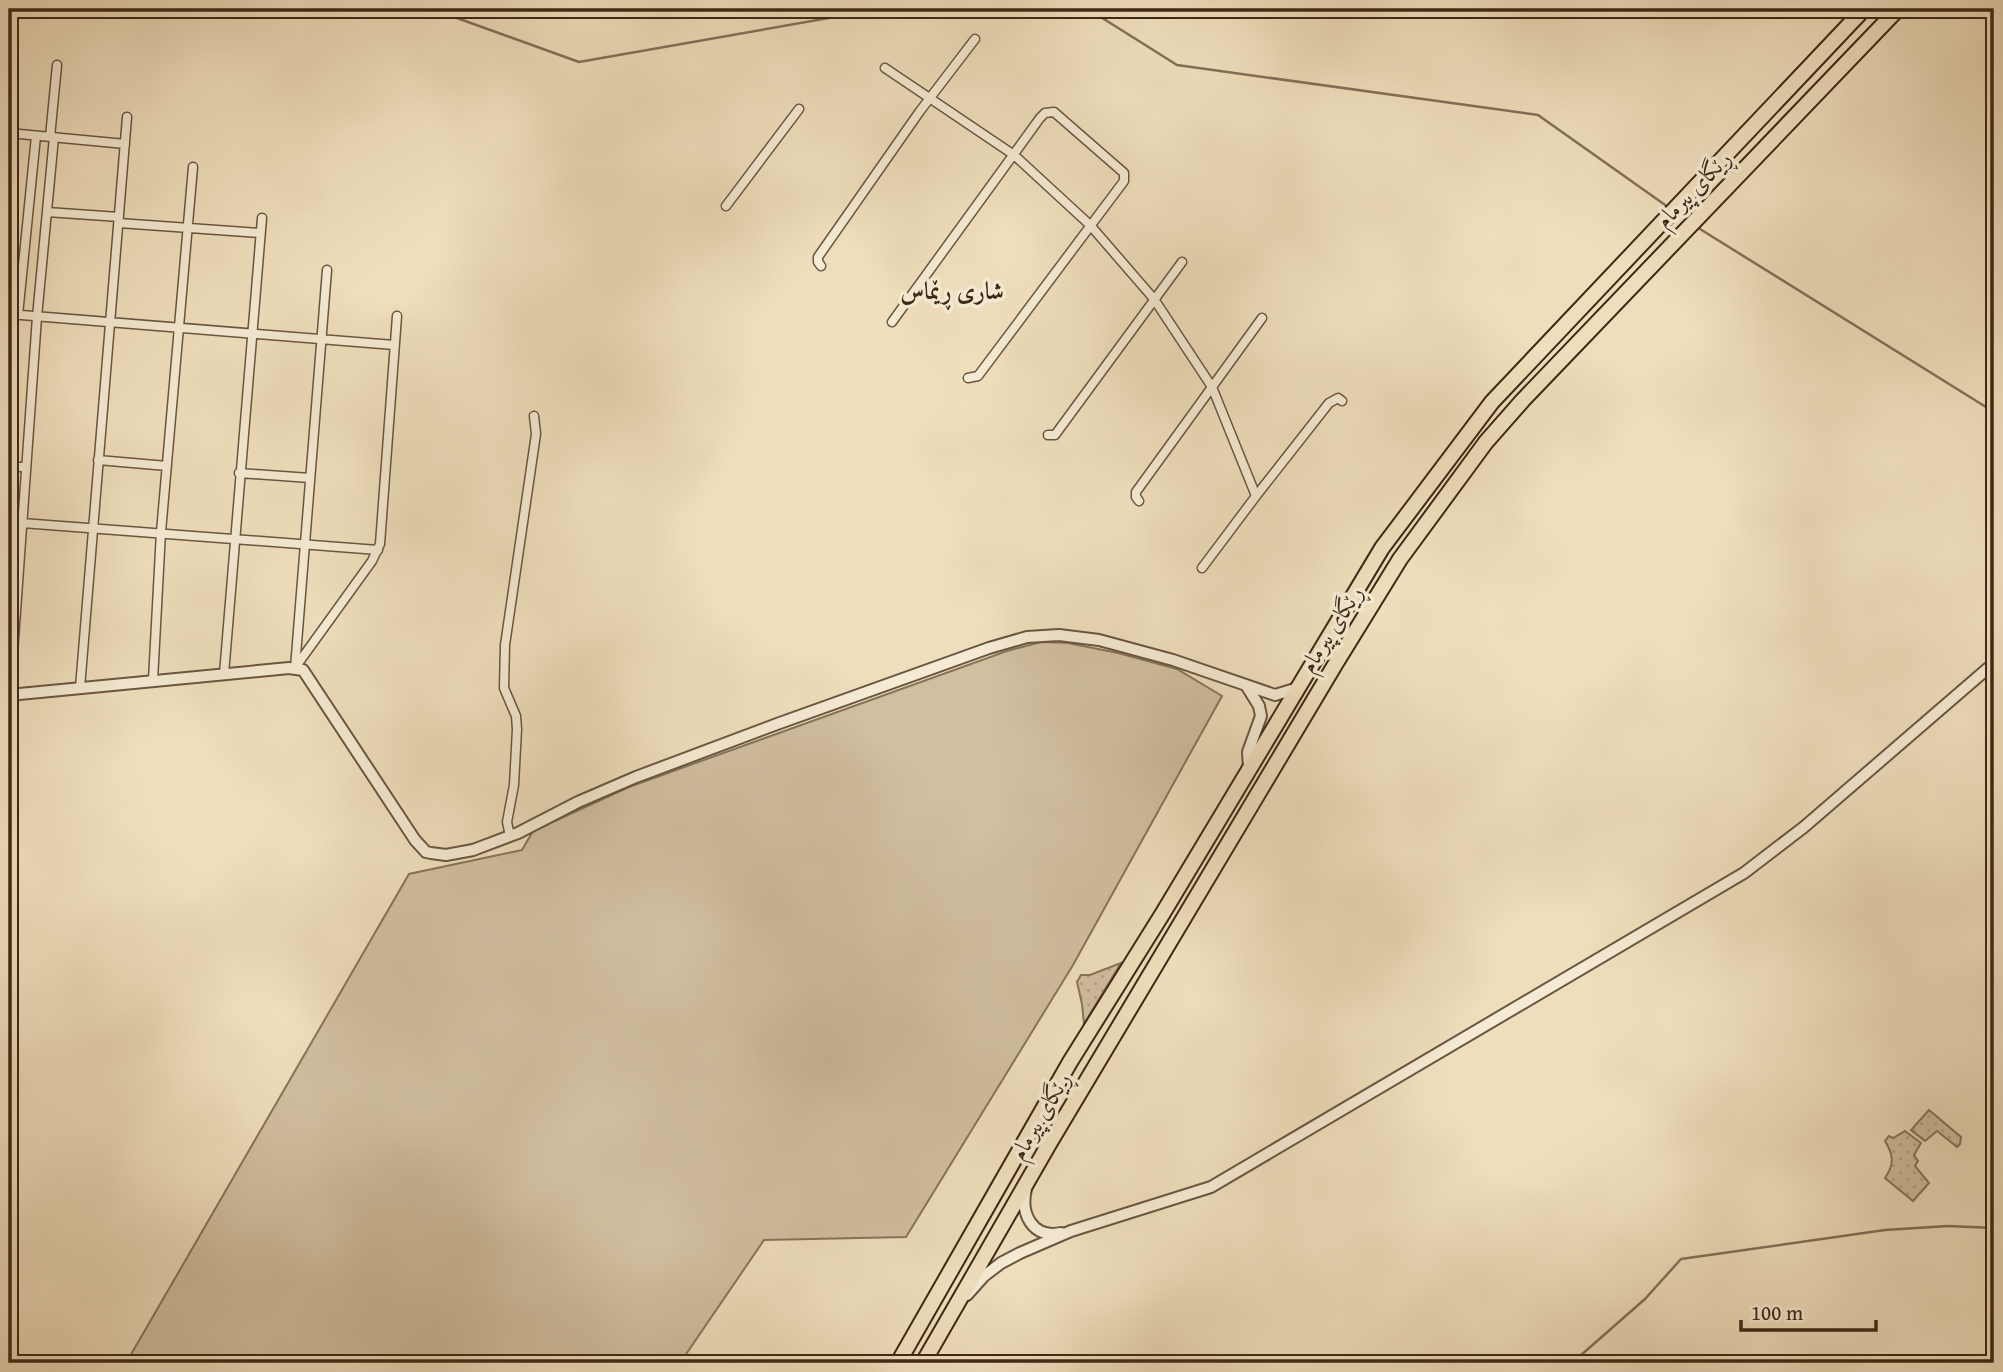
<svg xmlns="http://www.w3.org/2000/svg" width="2003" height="1372" font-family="'Gentium Book Plus',Amiri,serif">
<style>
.park{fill:url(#park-dots);stroke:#87745b;stroke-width:2}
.pitch{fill:#d1bfa0;stroke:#87745b;stroke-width:2}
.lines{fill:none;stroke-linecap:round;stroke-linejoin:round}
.stream{stroke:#837058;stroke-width:2.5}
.minor-casing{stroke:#6a5640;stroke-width:11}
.tertiary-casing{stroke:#6a5640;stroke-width:14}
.trunk-casing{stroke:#3d2816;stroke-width:18}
.minor{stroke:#f5ead3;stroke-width:8}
.tertiary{stroke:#f5ead3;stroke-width:10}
.trunk{stroke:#efdebc;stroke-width:14}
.labels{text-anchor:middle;stroke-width:7;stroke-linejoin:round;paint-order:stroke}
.street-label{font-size:23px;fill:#3d2816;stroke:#f5ead3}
.neighbourhood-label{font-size:24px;font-weight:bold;fill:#3d2816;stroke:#f5ead3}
</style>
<defs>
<pattern id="park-dots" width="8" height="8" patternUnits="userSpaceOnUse" patternTransform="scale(1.75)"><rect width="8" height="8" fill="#d1bfa0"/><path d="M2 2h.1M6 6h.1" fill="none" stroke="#b4a489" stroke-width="1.8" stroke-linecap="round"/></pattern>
</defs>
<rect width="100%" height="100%" fill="#efdebc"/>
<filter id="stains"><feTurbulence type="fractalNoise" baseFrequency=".00286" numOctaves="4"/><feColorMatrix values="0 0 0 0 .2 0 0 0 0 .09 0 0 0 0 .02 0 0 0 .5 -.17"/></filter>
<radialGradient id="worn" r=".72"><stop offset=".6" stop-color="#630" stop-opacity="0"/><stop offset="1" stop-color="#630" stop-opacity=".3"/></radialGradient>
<!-- park -->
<path class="park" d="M1121,963l-37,61 -2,-20 -5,-22 4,-7h9z
M1929,1110l32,27 -1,7 -3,3 -20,-16 -12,10 -14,-11z
M1905,1131l16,12 -7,12 4,6 -3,5 14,17 -16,18 -28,-23c10,-14 8,-24 0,-37l4,-5 4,2z"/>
<!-- pitch -->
<path class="pitch" d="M1041,642l27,1 50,10 59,16 45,27 -149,269 -167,272 -142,3 -84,123h-554l283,-489 113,-24 11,-19 96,-44 378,-136z"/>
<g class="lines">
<!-- stream -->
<path class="stream" d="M432,9l147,53 301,-53
M1088,9l89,56 361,50 130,92
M1683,217l3,2
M1700,229l294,183
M1572,1363l73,-64 36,-40 204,-29 63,-4 46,2"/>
<!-- minor casing -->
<g class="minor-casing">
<path id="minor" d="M885,68l129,87 76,70 64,74 58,88 44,109 -54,72
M9,133l116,11
M50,137l7,-72
M726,206l73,-97
M47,212l72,5
M119,223l141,10
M821,266l-3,-4v-5l102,-146 55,-72
M9,314l385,31
M18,315l18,-179
M892,322l148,-204 5,-5 9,-1 70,61v8l-146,195 -10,2
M1048,435h7l127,-173
M98,460l69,6
M9,467h17
M239,473l71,5
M1256,496l73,-93 9,-5 4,3
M1139,501l-3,-4v-5l126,-174
M22,523l356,27
M297,665l75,-104 8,-17 17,-228
M295,668l32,-398
M224,674l38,-456
M153,680l8,-148 32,-365
M80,688l47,-571
M10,695l27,-378 17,-180
M510,836l-3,-14 7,-37 3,-56 -1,-13 -12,-28 1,-43 31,-211 -2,-18"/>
</g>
<!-- tertiary casing -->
<g class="tertiary-casing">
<path id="tertiary" d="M1246,685l13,21 2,10 -13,36 1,16
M9,695l280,-27 14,2 112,170 11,12 5,1 15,2 27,-5 45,-17 60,-31 58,-25 141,-53 212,-76 38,-11 32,-2 40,5 74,20 102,35 23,-7
M1026,1189c-6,24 6,50 35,44
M967,1295l17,-19 17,-13 19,-10 51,-22 140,-44 533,-314 60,-46 190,-164"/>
</g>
<!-- trunk casing -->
<g class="trunk-casing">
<path id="trunk" d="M898,1363l172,-301 93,-149 219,-365 110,-146 372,-393
M923,1363l126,-219 287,-481 64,-104 86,-117 37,-42 375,-391"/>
</g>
<!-- minor -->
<use href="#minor" class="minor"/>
<!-- tertiary -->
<use href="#tertiary" class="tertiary"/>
<!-- trunk -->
<use href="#trunk" class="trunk"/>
</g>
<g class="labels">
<!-- street labels -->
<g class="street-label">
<text transform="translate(1693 189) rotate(-46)" y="8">ڕێگای پیرمام</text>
<text transform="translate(1331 629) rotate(-58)" y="8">ڕێگای پیرمام</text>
<text transform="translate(1040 1116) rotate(-60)" y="8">ڕێگای پیرمام</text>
</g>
<!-- neighbourhood labels -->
<g class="neighbourhood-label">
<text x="952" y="299">شاری ڕێماس</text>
</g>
</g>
<!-- margin -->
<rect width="2003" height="1372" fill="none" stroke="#efdebc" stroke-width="35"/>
<rect x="10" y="10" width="1982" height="1351" fill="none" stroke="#3d2816" stroke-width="3.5"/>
<rect x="18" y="18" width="1968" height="1337" fill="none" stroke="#3d2816" stroke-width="2"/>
<!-- scale -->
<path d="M1741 1320v10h135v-10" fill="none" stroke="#3d2816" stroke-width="3.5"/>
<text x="1751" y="1320" font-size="21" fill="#3d2816" stroke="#f5ead3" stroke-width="5" paint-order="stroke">100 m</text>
<rect width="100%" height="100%" filter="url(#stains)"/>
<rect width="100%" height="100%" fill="url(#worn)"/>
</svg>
